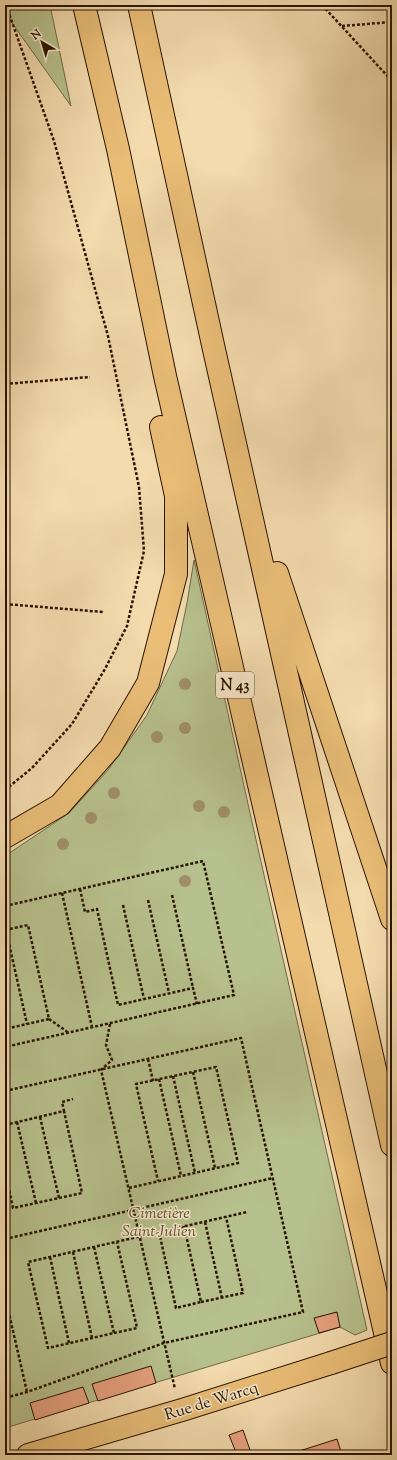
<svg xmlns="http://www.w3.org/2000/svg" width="397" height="1460" font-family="'Sorts Mill Goudy',serif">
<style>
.green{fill:#b7c18d;stroke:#706a46}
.building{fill:#e7a17e;stroke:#281300}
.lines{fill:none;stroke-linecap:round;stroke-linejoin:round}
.major-casing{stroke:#281300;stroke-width:24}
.highway-casing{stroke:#281300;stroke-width:24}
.path{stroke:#281300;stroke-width:2.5;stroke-dasharray:3 2;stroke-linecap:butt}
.major{stroke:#eabe77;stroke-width:22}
.highway{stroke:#eabe77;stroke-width:22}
.major-bridge-casing{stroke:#281300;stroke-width:24;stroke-linecap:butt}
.major-bridge{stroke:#eabe77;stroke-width:22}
.tree{fill:#9f8f69}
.labels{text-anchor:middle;stroke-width:3;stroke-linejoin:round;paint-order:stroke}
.shield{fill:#f7e8ca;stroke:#66533d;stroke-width:1}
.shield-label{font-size:15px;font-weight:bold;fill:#281300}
.park-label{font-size:16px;font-style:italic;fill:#5a5031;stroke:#f7e8ca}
.street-label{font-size:16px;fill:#281300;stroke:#f7e8ca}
</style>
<rect width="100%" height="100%" fill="#f3dbae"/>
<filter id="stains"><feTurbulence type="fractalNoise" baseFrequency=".005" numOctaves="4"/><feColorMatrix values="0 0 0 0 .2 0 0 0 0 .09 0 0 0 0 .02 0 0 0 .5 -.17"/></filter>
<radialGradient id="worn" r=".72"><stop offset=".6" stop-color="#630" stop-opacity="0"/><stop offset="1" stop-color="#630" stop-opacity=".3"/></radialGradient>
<!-- green -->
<path class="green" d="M5,5h45l21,101 -66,-93z
M194,560l58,262 115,508 -12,5 -15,-8 -335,101v-572l64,-43 39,-43 39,-55 30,-64 10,-48z"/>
<!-- building -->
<path class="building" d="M337,1312l3,15 -21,6 -5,-15z
M151,1366l5,17 -58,18 -6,-17z
M83,1387l6,16 -54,17 -5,-17z
M243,1430l7,20 2,5h-15l-8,-20z
M337,1439l5,16h-55l6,-2z"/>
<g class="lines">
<!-- major casing -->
<g class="major-casing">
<path id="major" d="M28,1455l154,-45 149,-47"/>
</g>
<!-- highway casing -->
<g class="highway-casing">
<path id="highway" d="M84,5l34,144 47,227 227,987
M139,5l74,340 179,800
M277,573l115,346
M5,837l55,-32 50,-57 38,-65 28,-109v-78l-15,-69"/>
</g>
<!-- path -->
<path class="path" d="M322,5l70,76
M342,26l50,-4
M5,384l85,-7
M5,604l98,8
M5,790l27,-22 40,-44 33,-55 22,-43 17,-75 -5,-64 -31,-151 -54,-195 -48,-136
M80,889l5,23 12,-3 21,96 75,-17 4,16
M62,893l30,134
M172,895l21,93
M148,900l21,93
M123,905l21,94
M5,906l198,-45 31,134 -229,52
M5,930l23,-5 21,94 -44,10
M6,930l21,94
M49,1019l20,14
M110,1024l-4,21 6,15 -11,10 74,319
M148,1059l5,22
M193,1072l22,96
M173,1076l22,97
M159,1079l22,97
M5,1091l236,-53 62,274 -139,31 -137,49 -22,6
M40,1117l19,81
M17,1122l19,81
M5,1125l59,-14 -2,-9 11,-3
M5,1171l8,37 69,-15 -18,-82
M129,1188l109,-25 -22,-96 -80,17 22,97
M205,1222l17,76
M159,1232l17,76 25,-6 -17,-76
M5,1239l268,-61
M94,1247l20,86 -66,15 -20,-86 219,-50
M73,1252l19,86
M50,1257l19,86
M5,1296l22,96
M201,1302l42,-9 -17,-76
M114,1333l23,-5 -20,-86"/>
<!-- major -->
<use href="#major" class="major"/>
<!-- highway -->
<use href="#highway" class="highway"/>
<!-- major-bridge casing -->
<g class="major-bridge-casing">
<path id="major-bridge" d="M331,1363l61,-20"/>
</g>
<!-- major-bridge -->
<use href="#major-bridge" class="major-bridge"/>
</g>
<!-- trees -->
<g class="tree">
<circle cx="185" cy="684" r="6"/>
<circle cx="185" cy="728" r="6"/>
<circle cx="157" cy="737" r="6"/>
<circle cx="114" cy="793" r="6"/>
<circle cx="199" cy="806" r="6"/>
<circle cx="224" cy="812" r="6"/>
<circle cx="91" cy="818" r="6"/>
<circle cx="63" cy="844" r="6"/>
<circle cx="185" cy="881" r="6"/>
</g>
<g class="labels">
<!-- shield labels -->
<rect class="shield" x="216" y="672" width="38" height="26" rx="3"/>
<g class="shield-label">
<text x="235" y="690">N 43</text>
</g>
<!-- park labels -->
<g class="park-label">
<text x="159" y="1218">Cimetière<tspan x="159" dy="18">Saint-Julien</tspan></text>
</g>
<!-- street labels -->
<g class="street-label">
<text transform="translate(211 1400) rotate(-17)" y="6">Rue de Warcq</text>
</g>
</g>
<!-- margin -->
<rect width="397" height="1460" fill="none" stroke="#f3dbae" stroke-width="20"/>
<rect x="6" y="6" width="385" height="1448" fill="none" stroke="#281300" stroke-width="2"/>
<rect x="10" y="10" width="377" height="1440" fill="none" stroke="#281300"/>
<!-- north arrow -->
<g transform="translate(42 42) rotate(322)" stroke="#f7e8ca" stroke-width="3" paint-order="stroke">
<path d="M0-3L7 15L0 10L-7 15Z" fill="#281300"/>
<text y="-6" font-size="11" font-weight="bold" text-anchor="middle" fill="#281300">N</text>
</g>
<rect width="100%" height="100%" filter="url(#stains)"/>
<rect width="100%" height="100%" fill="url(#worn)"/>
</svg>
